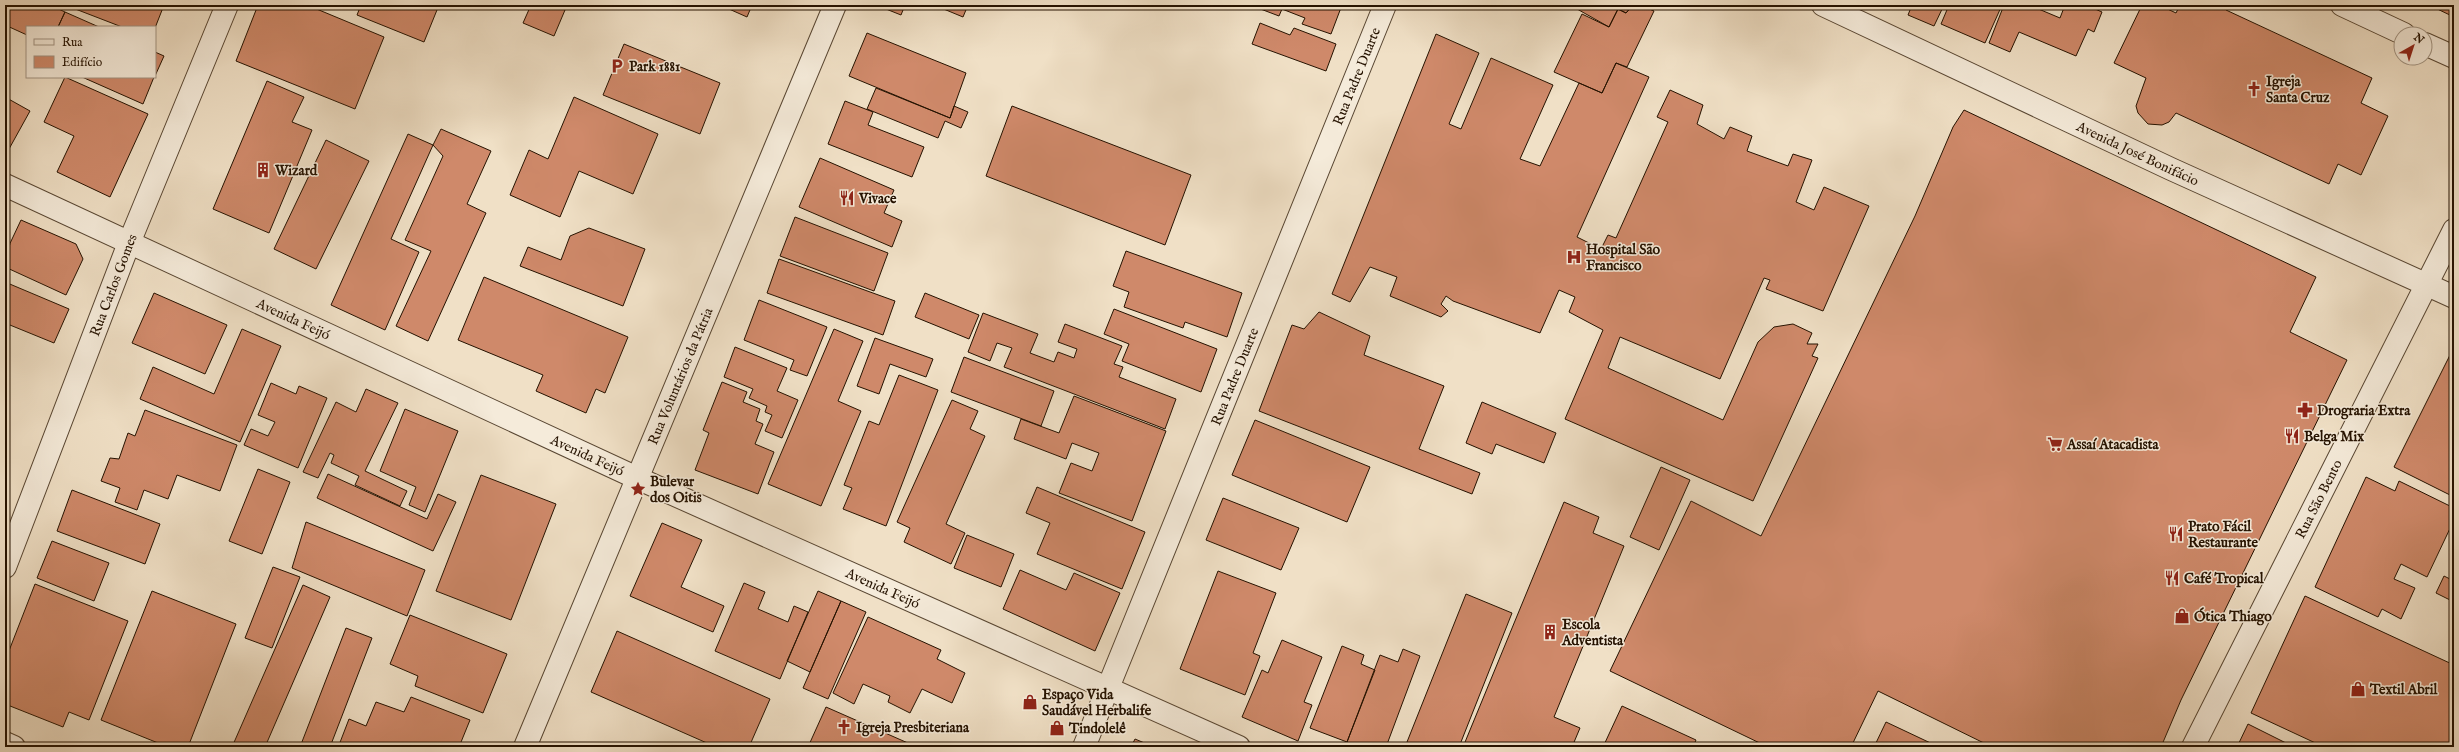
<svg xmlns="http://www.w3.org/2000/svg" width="2459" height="752" font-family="'IM FELL English',serif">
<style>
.building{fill:#cf896a;stroke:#251200}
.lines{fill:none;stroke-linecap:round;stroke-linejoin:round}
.minor-casing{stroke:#584632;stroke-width:24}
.minor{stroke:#f5ebda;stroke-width:22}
.labels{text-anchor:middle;stroke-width:3;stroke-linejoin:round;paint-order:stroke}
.poi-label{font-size:14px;font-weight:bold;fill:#251200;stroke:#f5ebda;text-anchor:start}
.street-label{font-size:14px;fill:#251200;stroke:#f5ebda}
</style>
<rect width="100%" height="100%" fill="#f0e0c6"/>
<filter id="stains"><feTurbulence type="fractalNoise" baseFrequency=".005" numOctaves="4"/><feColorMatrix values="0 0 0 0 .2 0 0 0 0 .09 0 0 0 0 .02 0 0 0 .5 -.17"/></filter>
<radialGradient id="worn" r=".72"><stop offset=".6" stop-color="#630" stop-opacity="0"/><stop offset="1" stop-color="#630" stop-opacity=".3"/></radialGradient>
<!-- building -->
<path class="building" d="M10,5h40l15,7 -7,15h-31v8l-22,-10v-9z
M65,5h99l-9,23 -33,-1z
M258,5h49l77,32 -29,72 -119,-48z
M361,5h78l-15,37 -67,-27z
M531,5h23l11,5 -11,26 -31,-13z
M720,5h32l-5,12z
M876,5h29l-4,10z
M934,5h34l-5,12z
M1250,5h92l-11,29 -29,-10 3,-6 -23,-9 -3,7z
M1570,5h63l-7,8 -8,-4 -9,18z
M1633,5h7l14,6 -27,56 -11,-4 -14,30 -48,-21 28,-58 27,13 9,-18 8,4z
M1912,5h32l-10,21 -26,-11z
M1949,5h53l-17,38 -44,-19z
M2004,5h25l31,13 5,-13h21l16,7 -8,20 -6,-3 -12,27 -57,-24 -9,20 -21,-9z
M2142,5h17l17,8 4,-8h46v5l146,68 -11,25 27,13 -27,59 -23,-11 -9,20 -153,-71 -7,9 -7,3 -14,-1 -10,-11 -2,-7 10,-28 -32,-15z
M2429,5h25v12z
M65,12l34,15h-41z
M1260,23l30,12 4,-7 42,16 -10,27 -74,-27z
M867,33l99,40 -16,45 -101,-42z
M1436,34l43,19 -30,71 12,5 30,-71 62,27 -33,74 20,7 39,-83 23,10 14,-30 33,14 -72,160 24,12 7,-14 8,3 52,-116 -11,-5 13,-27 33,15 -6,19 27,15 6,-12 22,9 -5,15 41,15 5,-12 19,6 -16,42 18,8 10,-23 45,19 -46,105 -57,-22 4,-9 -6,-2 -44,101 -100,-42 -12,31 115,52 35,-78 16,-15 19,-3 19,9 -5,11h11l-6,12 6,2 -65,143 -188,-82 38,-89 -34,-18 6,-15 -16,-7 -19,43 -87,-32 -7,-5 -5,8 7,7 -7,6 -51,-21 7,-19 -27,-10 -20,35 -18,-8z
M624,44l96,39 -20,51 -97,-39z
M155,52l9,4 -9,20z
M65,77l83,37 -38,83 -53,-25 17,-36 -30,-14z
M82,77h72l-11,27z
M267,81l37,16 -12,25 20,8 -43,103 -56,-24z
M876,88l74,30 4,-12 14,6 -7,16 -16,-7 -7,17 -71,-29z
M5,97l25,14 -21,38 -4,-2z
M574,97l84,37 -25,60 -54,-23 -19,46 -50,-22 19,-45 19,9z
M845,101l28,11 -5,13 56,22 -12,30 -84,-33z
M1012,106l179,69 -26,70 -179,-69z
M1964,110l352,167 -26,55 57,28 -166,340 -20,47h-169l-114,-56 -27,56h-83l-158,-76 81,-170 70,35 154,-320 38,-89z
M441,129l50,22 -24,53 19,9 -58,128 -32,-15 35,-75 -26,-11 38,-84 -10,-11z
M408,134l25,11 -42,94 28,13 -34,78 -54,-25z
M326,140l43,21 -53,108 -42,-20z
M820,158l74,32 -10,23 18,8 -10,26 -93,-40z
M795,217l93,36 -14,38 -94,-35z
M21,220l55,24 7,15 -17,36 -61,-28v-13z
M589,228l56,21 -22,57 -103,-40 8,-19 33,13 9,-24z
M5,241l5,3 -5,10z
M1126,251l116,42 -15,44 -42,-15 -2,6 -59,-21 5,-15 -16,-6z
M779,259l116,42 -12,34 -116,-42z
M484,277l144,60 -23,56 -9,-4 -10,24 -50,-22 7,-16 -85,-35z
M5,282l64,27 -15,34 -49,-20z
M154,293l73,32 -22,49 -73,-31z
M925,293l54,22 -10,24 -54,-22z
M759,300l68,27 -20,49 -17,-6 4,-10 -50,-20z
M1114,309l103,40 -16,43 -79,-31 7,-17 -25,-10z
M1319,312l51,24 -6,19 80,31 -25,63 61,24 -8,21 -213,-83 33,-86 12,4z
M983,313l55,21 -8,19 24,9 4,-10 16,6 3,-9 -19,-7 7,-18 57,22 -8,18 9,3 -4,10 57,22 -11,30 -161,-62 8,-19 -15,-5 -7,18 -22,-9z
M242,329l39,17 -41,96 -100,-43 13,-32 61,27z
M834,329l29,12 -25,60 23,10 -40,95 -53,-22z
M875,338l58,21 -7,18 -36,-13 -11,30 -22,-8z
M735,347l52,21 -10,23 21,9 -16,38 -17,-7 7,-16 -7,-3 2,-6 -18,-8 4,-9 -29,-12z
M2450,355l4,2v131l-4,7 -56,-28z
M964,357l90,34 -13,35 -90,-34z
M899,375l39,15 -52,136 -43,-17 9,-21 -8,-3 25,-64 10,4z
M722,382l25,10 -4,10 17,7 -4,12 7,3 -8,20 19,8 -16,42 -63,-24 14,-37 -6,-3z
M271,383l25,11 3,-8 28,12 -29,70 -54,-23 7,-16 17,7 7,-14 -17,-7z
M366,389l32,14 -33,68 42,20 -7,15 -45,-21 4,-9 -28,-13 3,-8 -4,-2 -12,25 -15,-6 33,-70 20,10z
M1074,396l92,35 -34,90 -73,-28 12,-30 21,8 7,-18 -27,-10 -6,16 -52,-20 7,-20 38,14z
M952,400l26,11 -8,18 15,7 -39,88 19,9 -14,31 -47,-22 6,-14 -13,-6z
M1482,402l74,31 -12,30 -48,-19 -4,10 -26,-11z
M405,409l53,22 -33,81 -16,-7 7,-18 -36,-16z
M145,410l92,35 -17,46 -43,-16 -9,24 -24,-9 -7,20 -22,-8 5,-14 -19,-7 9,-23 9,1 9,-26 7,3z
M1255,420l115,47 -23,55 -115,-47z
M1661,467l29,13 -31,70 -29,-13z
M258,469l32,13 -28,72 -33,-13z
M328,474l99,45 11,-25 18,8 -23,49 -116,-53z
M481,475l75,29 -45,116 -75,-29z
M2366,477l29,14 4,-10 55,27v12l-27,57 -26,-13 -7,15 21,9 -14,31 -19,-10 -4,8 -63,-30z
M1037,487l108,45 -23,57 -85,-35 13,-31 -24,-10z
M72,490l88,34 -15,40 -88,-33z
M1223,498l76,30 -18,42 -75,-30z
M1564,502l35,15 -6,16 31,13 -70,171 26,11 -8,19h-109z
M306,522l119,48 -18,46 -115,-48z
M662,523l40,17 -21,47 43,19 -11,26 -83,-36z
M967,535l47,19 -13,33 -47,-19z
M52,541l57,22 -15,38 -57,-23z
M273,567l27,10 -28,71 -27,-10z
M1020,570l46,20 8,-17 46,20 -25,58 -92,-42z
M1218,571l58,22 -23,60 7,3 -15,39 -65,-26z
M2444,576l10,5v21l-18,-9z
M744,583l21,9 -7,17 30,13 6,-16 14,6 -28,67 -65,-28z
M35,584l93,37 -39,99 -20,-8 -6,15 -58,-23v-43z
M303,585l27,12 -65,150h-33z
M152,591l84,33 -48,123h-20l-67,-27z
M818,591l23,10 -31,71 -23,-11z
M1466,594l46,19 -53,134h-54z
M2305,596l149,69v82h-130l-73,-34z
M841,601l25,11 -38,87 -25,-11z
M410,615l97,39 -24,59 -68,-27 3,-10 -28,-12z
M868,617l73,33 -4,9 28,14 -13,30 -30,-14 -12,24 -22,-11 2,-6 -27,-12 -9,20 -21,-11z
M346,628l26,10 -42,109h-30z
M617,631l153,68 -21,48h-33l-125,-55z
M1282,640l40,17 -18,45 8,3 -14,36 -56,-24 20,-47 6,3z
M1342,646l22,9 -3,9 14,6 -28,72 -37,-14z
M1403,649l17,7 -34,91h-25l-14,-5 33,-87 18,7z
M411,697l59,23 -11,27h-115l-5,-2 10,-26 17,7 10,-24 28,10z
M1622,706l74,34 -3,7h-90z
M826,707l91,40h-109z
M1886,722l53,25h-65z
M2248,724l44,22v1h-55z
M1135,739l19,8h-23z"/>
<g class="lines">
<!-- minor casing -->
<g class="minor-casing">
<g id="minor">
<path id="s1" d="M1823,5l348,164 283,128"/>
<path d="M2342,5l62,29"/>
<path d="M2425,44l29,13"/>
<path id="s2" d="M5,185l632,293 602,269"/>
<path id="s3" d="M5,567l124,-324 98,-238"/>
<path d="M5,743l9,4"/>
<path id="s4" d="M525,747l310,-742"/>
<path id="s5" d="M1084,747l301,-742"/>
<path id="s6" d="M2193,747l261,-517"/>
</g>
</g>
<!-- minor -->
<use href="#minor" class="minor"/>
</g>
<!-- icons -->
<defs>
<g id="parking-bare" transform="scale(1.2)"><path d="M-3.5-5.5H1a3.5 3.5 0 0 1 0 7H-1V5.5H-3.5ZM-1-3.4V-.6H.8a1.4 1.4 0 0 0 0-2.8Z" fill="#8f2418" stroke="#f5ebda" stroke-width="2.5" paint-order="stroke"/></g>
<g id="church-bare" transform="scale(1.2)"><path d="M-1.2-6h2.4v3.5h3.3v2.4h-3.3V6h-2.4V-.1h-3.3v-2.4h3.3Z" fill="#8f2418" stroke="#f5ebda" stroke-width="2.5" paint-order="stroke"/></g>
<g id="building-bare" transform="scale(1.2)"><path d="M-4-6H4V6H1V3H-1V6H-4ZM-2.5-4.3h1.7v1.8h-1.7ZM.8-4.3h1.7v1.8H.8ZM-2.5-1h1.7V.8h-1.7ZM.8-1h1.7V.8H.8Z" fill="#8f2418" stroke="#f5ebda" stroke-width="2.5" paint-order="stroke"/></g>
<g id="restaurant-bare" transform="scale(1.2)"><path d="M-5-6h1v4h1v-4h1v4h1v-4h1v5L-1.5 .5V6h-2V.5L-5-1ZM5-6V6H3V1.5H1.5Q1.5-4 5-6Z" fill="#8f2418" stroke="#f5ebda" stroke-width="2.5" paint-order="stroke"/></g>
<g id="hospital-bare" transform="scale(1.2)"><path d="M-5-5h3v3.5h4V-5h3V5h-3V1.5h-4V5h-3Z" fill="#8f2418" stroke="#f5ebda" stroke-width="2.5" paint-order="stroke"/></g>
<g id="pharmacy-bare" transform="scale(1.2)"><path d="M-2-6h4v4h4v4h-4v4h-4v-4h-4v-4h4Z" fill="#8f2418" stroke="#f5ebda" stroke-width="2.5" paint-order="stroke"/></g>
<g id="supermarket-bare" transform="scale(1.2)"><path d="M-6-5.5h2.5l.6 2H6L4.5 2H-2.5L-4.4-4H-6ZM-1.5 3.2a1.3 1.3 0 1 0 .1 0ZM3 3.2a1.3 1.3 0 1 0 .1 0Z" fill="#8f2418" stroke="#f5ebda" stroke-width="2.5" paint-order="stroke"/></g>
<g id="sight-bare" transform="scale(1.2)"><path d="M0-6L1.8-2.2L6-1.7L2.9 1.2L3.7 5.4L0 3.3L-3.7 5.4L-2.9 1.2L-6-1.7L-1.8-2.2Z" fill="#8f2418" stroke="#f5ebda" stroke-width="2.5" paint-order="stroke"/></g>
<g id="shop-bare" transform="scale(1.2)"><path d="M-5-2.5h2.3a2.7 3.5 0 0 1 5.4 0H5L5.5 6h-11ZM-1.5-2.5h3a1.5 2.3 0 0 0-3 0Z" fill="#8f2418" stroke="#f5ebda" stroke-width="2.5" paint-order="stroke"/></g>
</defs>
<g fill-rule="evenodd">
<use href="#parking-bare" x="617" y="66"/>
<use href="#church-bare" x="2254" y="89"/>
<use href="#building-bare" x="263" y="170"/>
<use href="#restaurant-bare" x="847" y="198"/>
<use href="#hospital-bare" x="1574" y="257"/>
<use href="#pharmacy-bare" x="2305" y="410"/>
<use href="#restaurant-bare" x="2292" y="436"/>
<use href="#supermarket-bare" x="2055" y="444"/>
<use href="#sight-bare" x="638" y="489"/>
<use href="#restaurant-bare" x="2176" y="534"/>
<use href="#restaurant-bare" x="2172" y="578"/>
<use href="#shop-bare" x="2182" y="616"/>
<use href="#building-bare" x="1550" y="632"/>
<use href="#shop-bare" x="2358" y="689"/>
<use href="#shop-bare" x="1030" y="702"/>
<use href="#church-bare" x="844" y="727"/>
<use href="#shop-bare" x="1057" y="728"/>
</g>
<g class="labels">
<!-- poi labels -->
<g class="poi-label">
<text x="629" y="71">Park 1881</text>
<text x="2266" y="86">Igreja<tspan x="2266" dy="16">Santa Cruz</tspan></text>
<text x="275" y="175">Wizard</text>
<text x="859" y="203">Vivace</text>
<text x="1586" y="254">Hospital São<tspan x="1586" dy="16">Francisco</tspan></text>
<text x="2317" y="415">Drograria Extra</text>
<text x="2304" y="441">Belga Mix</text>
<text x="2067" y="449">Assaí Atacadista</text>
<text x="650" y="486">Bulevar<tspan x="650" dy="16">dos Oitis</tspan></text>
<text x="2188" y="531">Prato Fácil<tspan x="2188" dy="16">Restaurante</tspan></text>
<text x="2184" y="583">Café Tropical</text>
<text x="2194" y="621">Ótica Thiago</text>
<text x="1562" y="629">Escola<tspan x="1562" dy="16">Adventista</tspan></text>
<text x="2370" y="694">Textil Abril</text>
<text x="1042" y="699">Espaço Vida<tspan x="1042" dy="16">Saudável Herbalife</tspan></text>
<text x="856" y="732">Igreja Presbiteriana</text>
<text x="1069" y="733">Tindolelê</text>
</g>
<!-- street labels -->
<g class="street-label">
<text dy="5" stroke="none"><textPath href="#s5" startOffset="724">Rua Padre Duarte</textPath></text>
<text dy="5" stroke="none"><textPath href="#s1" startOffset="348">Avenida José Bonifácio</textPath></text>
<text dy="5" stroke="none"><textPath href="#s3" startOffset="302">Rua Carlos Gomes</textPath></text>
<text dy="5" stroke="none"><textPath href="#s2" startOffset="318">Avenida Feijó</textPath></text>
<text dy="5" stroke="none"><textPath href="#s4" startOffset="402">Rua Voluntários da Pátria</textPath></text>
<text dy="5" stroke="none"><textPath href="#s5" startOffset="400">Rua Padre Duarte</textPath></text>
<text dy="5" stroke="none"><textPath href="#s2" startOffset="642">Avenida Feijó</textPath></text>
<text dy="5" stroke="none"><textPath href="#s6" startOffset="278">Rua São Bento</textPath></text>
<text dy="5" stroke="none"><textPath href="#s2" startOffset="966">Avenida Feijó</textPath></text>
</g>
</g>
<!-- margin -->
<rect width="2459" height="752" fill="none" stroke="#f0e0c6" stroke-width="20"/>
<rect x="6" y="6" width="2447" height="740" fill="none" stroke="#251200" stroke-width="2"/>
<rect x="10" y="10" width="2439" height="732" fill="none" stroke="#251200"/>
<!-- legend -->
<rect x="26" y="26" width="130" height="52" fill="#f5ebda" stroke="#a29483"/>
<rect x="34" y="39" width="20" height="6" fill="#f5ebda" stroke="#a29483"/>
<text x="62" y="46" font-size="12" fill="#251200">Rua</text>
<rect x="34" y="56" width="20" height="12" fill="#cf896a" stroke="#a29483"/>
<text x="62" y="66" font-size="12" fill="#251200">Edifício</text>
<!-- north arrow -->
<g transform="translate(2413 46) rotate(39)"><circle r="19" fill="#f5ebda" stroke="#a29483"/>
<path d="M0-3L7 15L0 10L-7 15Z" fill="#8f2418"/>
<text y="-6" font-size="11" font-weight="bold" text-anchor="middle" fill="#251200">N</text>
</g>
<rect width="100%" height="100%" filter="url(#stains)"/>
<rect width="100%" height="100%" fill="url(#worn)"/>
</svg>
